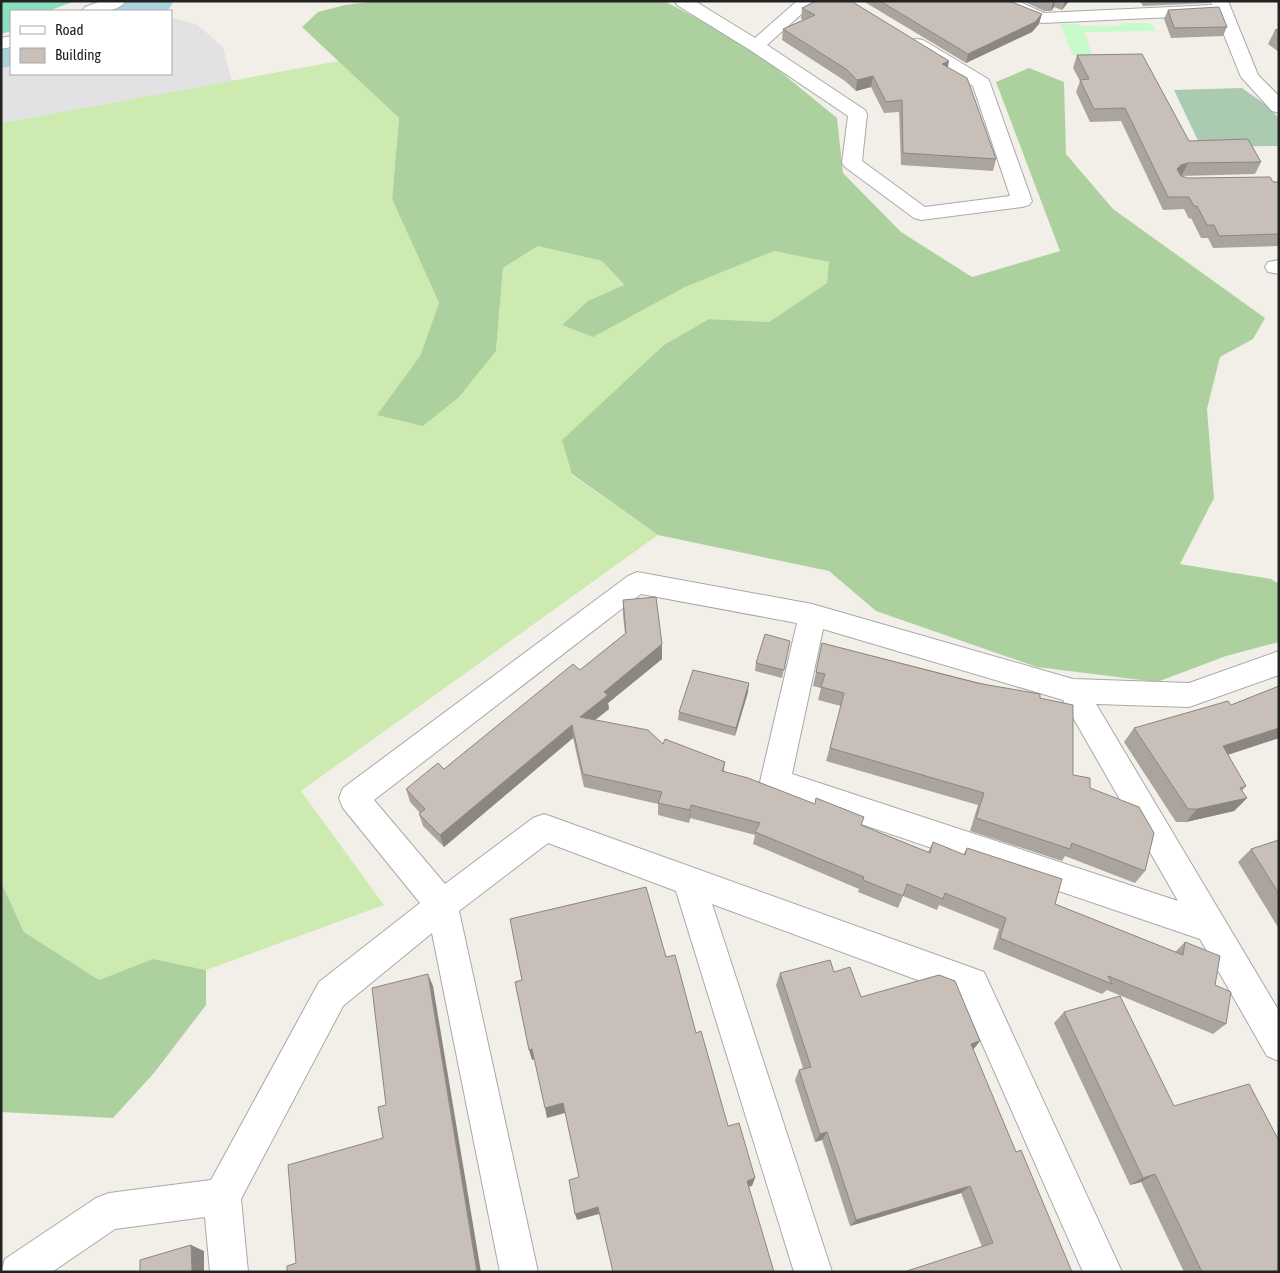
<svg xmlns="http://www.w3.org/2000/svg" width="1280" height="1273" font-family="'Asap Condensed',sans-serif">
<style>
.grass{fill:#cdebb0}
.forest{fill:#add19e}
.cemetery{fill:#aacbaf}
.park{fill:#c8facc}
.pitch{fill:#88e0be}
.parking{fill:#e2e2e2}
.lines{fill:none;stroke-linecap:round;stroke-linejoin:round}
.river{fill:#aad3df;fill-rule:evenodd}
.minor-casing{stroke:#a9a9a9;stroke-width:2}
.minor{fill:#fff;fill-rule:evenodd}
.wall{fill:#aba49e}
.shaded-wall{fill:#8b8681}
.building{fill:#c7bfb8;stroke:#8b8681}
</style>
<rect width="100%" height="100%" fill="#f2efe9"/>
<!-- grass -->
<path class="grass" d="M339,61l60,57 -7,81 47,104 -19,53 -42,58 118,-63 7,-83 35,-22 64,15 22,25 -36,15 95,-13 91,-37 56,11 -3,21 -58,39 -60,-3 -45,26 -26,26 -66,104 86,60 -357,256 83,114 -178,65 -53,-11 -54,21 -75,-48 -23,-50v-759z"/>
<!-- forest -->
<path class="forest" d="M376,1h288l81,42 92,75 6,55 58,59 71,45 88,-26 -64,-169 33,-14 35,14 2,72 47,55 152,109 -12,21 -33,18 -13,52 7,89 -34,66 91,15 8,5v58l-53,14 -69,26 -120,-15 -161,-56 -47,-40 -171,-36 -86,-61 -10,-34 102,-95 45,-26 60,3 58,-39 2,-21 -55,-11 -91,37 -90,49 -31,-12 26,-24 36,-16 -22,-24 -64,-15 -35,22 -7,83 -37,46 -36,29 -46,-11 43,-59 19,-53 -47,-104 7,-81 -97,-91 16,-15 27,-7z
M1,882l23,50 75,48 54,-21 53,11v35l-52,68 -41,45 -112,-6z"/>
<!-- cemetery -->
<path class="cemetery" d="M1242,88l24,17 13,13v28l-78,1 -27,-57z"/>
<!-- park -->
<path class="park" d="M1120,23h31l5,8 -71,1 7,23h-19l-13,-31h21l1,2h39z"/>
<!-- pitch -->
<path class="pitch" d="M1,1h74l-27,10h-37v20l-10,3z"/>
<!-- parking -->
<path class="parking" d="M171,18l25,6 27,23 9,34 -231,42v-59l10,-4v14h160z"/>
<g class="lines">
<!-- river -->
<path class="river" d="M112,1h62l-6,9 -4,1h-60z
M11,38v28l-10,2v-28z"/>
<!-- minor casing -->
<g class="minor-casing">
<path id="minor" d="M101,1h25c-8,12 -31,11 -44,10l3,-4z
M675,1h20l60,37 42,-37h19l-49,44 98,65 2,4 -5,47 63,46 85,-11 -37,-110 -62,-38 -3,-4 3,-4 6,-1 6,1 65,39 2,4 42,118 -3,4 -7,2 -101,13 -7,-2 -69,-51 -3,-4 6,-47 -98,-66 -73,-45z
M995,1h23l26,12 168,-8 -1,-4h17l30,74 21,21v17l-7,-2 -31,-34 -25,-62 -174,8 -45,-18z
M11,36v11l-10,2v-11z
M1279,260v14l-11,-2 -3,-5 3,-5z
M637,572l175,32 261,75 116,4 90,-32v24l-90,32 -93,-3 183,307v50l-12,-5 -67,-117 -436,-148 -4,-9 37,-159 -156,-29 -267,206 71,84 88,-66 11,-4 440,158 138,300h-39l-122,-276 -249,-92 120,368h-38l-118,-381 -128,-48 -89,68 79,361h-38l-68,-339 -89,73 -102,193 7,73h-38l-5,-55 -90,12 -63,43h-51l4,-13 91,-61 13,-5 102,-13 108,-198 101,-79 -77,-95 -4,-10 4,-10 285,-212zM823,629l240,71 115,201 -386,-127z"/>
</g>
<!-- minor -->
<use href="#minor" class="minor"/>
</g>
<!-- wall -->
<path class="wall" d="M863,1h146l30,23 -7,8 -66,31z
M1023,1h46l-7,9 -8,-3 -3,4h-7z
M1140,1h70v2l-67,3z
M802,8l146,59 48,92 -3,12 -92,-6 -2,-53 -15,1 -13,-26 -15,4 -11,-10 -63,-41 1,-11 20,-9 -2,-1z
M1168,10l59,17 -4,9 -52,2 -7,-19z
M1279,29v23l-11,-8 7,-14z
M1077,55l112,86 72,21 -6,12 -74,2 7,2 91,4v64l-66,2 -5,-10h-7l-10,-20 -2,1 -5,-10 -21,1 -42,-89 -31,1 -14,-30 4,-11 -7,-13z
M623,600l39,44v15l-54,44 1,6 -14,11 68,24 62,18 -1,9 204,81 5,-10 30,13 4,-7 88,56 120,48 10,-10 30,43 11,39 -13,10 -106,-44 -5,4 -109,-45 6,-20 -60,-24 -2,5 -34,-14 -5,12 -40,-16 1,-3 -106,-45 2,-9 -65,-17 -1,5 -31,-8v-11l-74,-17 -11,-49 -129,109 -21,-21 -4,-12 1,-1 -10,-11 -4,-13 38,-20 136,-99 45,-36 -2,-19z
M790,641l-8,37 -27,-7 1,-8z
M822,643l218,55 33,77 17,13 55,83 -10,12 -70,-27 -3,5 -92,-30 8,-26 -152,-44 15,-55 -23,-6 3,-12 -8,-2z
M1279,686v52l-51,17 18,31 -4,5 5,7 -13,13 -48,11h-10l-52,-80 10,-14 97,-23z
M748,692l-13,44 -57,-16 1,-8z
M1279,840v89l-41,-67 13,-13z
M834,972l27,25 119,44 -7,9 43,102 56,120 -90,-25 -21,-54 -111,33 -28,-86 -7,2 -20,-62 4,-10 4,-2 -27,-83 4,-12z
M1064,1012l110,94 105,166h-95l-43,-90 -11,3 -76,-162z"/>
<!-- shaded-wall -->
<path class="shaded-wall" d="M1053,1h2l-1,6 -3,4z
M1065,1h4l-7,9z
M1042,14l-3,10 -7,8 -66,31 2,-9z
M949,61l-2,11 -5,-8z
M873,76l-2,11 -15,4 1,-11z
M1188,163l-6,12 -7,2 2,-8 4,-4z
M662,644v15l-54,44 1,6 -28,22 -1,-14 24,-25z
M749,683l-1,9 -13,44 1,-8z
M572,725l1,13 -129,109 -4,-12z
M1279,728v10l-68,22 12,-14z
M1247,798l-13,13 -48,11 11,-13z
M691,805l-1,13 -1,5 1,-13z
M428,974l5,12 48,286h-4z
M980,1041l-9,11v-8z
M532,1049l3,10 -3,1 -3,-10z
M563,1103l2,10 -18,5 -2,-10z
M827,1132l-5,8 -7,2 5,-8z
M1155,1174l-14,8 -11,3 13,-7z
M755,1178l-3,8 -8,2 3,-7z
M970,1186l-9,7 -111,33 6,-6z
M598,1207l1,7 -22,6 -2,-6z
M191,1245l13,6v21h-12z"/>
<!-- building -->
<path class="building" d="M816,1h35l98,60 -7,3 25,14 29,81 -93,-6 -1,-53 -16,2 -13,-26 -16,4 -11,-11 -63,-40 32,-14 -13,-7z
M880,1h129l33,13 -7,8 -67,32z
M1219,7l8,20 -53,1 -6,-18z
M1279,29v4l-4,-3z
M1142,54l47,87 59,-2 13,23 -73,1 -7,2 -4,4 4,7 7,2 82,-1 3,5h6v52l-60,2 -5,-11h-7l-10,-19h-3l-5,-9h-21l-43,-89 -31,1 -14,-29 9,-1 -12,-24z
M656,597l6,47 -58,48 4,3 -28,22 68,13 15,14 2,-5 60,23 -3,9 26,7 67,26 1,-6 48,19 -3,8 69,28 3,-11 32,13 2,-7 95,31 -7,25 128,51 2,-13 35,14 -5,29 16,7 -5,32 -118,-48 4,8 -112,-46 6,-20 -61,-25 -2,6 -36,-15 -4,12 -40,-16 1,-3 -109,-45 5,-9 -69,-18 -1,5 -32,-7 4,-11 -79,-18 -11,-49 -132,110 -21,-21 6,-5 -19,-20 32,-26 6,6 129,-105 7,6 46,-37 -3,-33z
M765,634l25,7 -6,29 -28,-7z
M822,643l155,40 63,11v4l33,7v70l17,3v10l49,19 15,26 -9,38 -73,-28 -2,6 -94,-31 8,-25 -154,-45 14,-55 -23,-6 4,-13 -9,-2z
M693,670l56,13 -13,45 -57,-16z
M1279,686v42l-56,18 23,40 -6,2 7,10 -50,11h-9l-54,-81 94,-27 3,4z
M1279,840v54l-28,-45z
M646,887l20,70 9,-2 21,78 5,-2 27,95 11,-3 16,55 -8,3 27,91h-161l-15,-65 -23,7 -6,-34 10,-3 -16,-74 -18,5 -13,-59 -3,1 -14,-68 7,-2 -12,-61z
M830,960l4,12 16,-5 11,30 78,-22 16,6 25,60 -9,3 45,108 5,-2 51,122h-168l89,-29 -23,-57 -114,34 -29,-88 -7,2 -21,-64 12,-3 -31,-94z
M428,974l49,298h-190v-6l9,-3 -8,-98 95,-27 -5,-31 8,-2 -14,-117z
M1120,996l54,110 75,-22 29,55h1v133h-77l-47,-98 -12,4 -79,-166z
M191,1245l1,27h-52v-12z"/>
<!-- border -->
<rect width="1280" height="1273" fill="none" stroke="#222222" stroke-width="5"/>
<!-- legend -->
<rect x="10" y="10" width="162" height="65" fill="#ffffff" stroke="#a7a7a7"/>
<rect x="20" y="26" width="25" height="8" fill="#ffffff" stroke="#a7a7a7"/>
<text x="55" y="35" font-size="15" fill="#222222">Road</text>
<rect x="20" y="48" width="25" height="15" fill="#c7bfb8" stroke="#a7a7a7"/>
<text x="55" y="60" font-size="15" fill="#222222">Building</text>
</svg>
